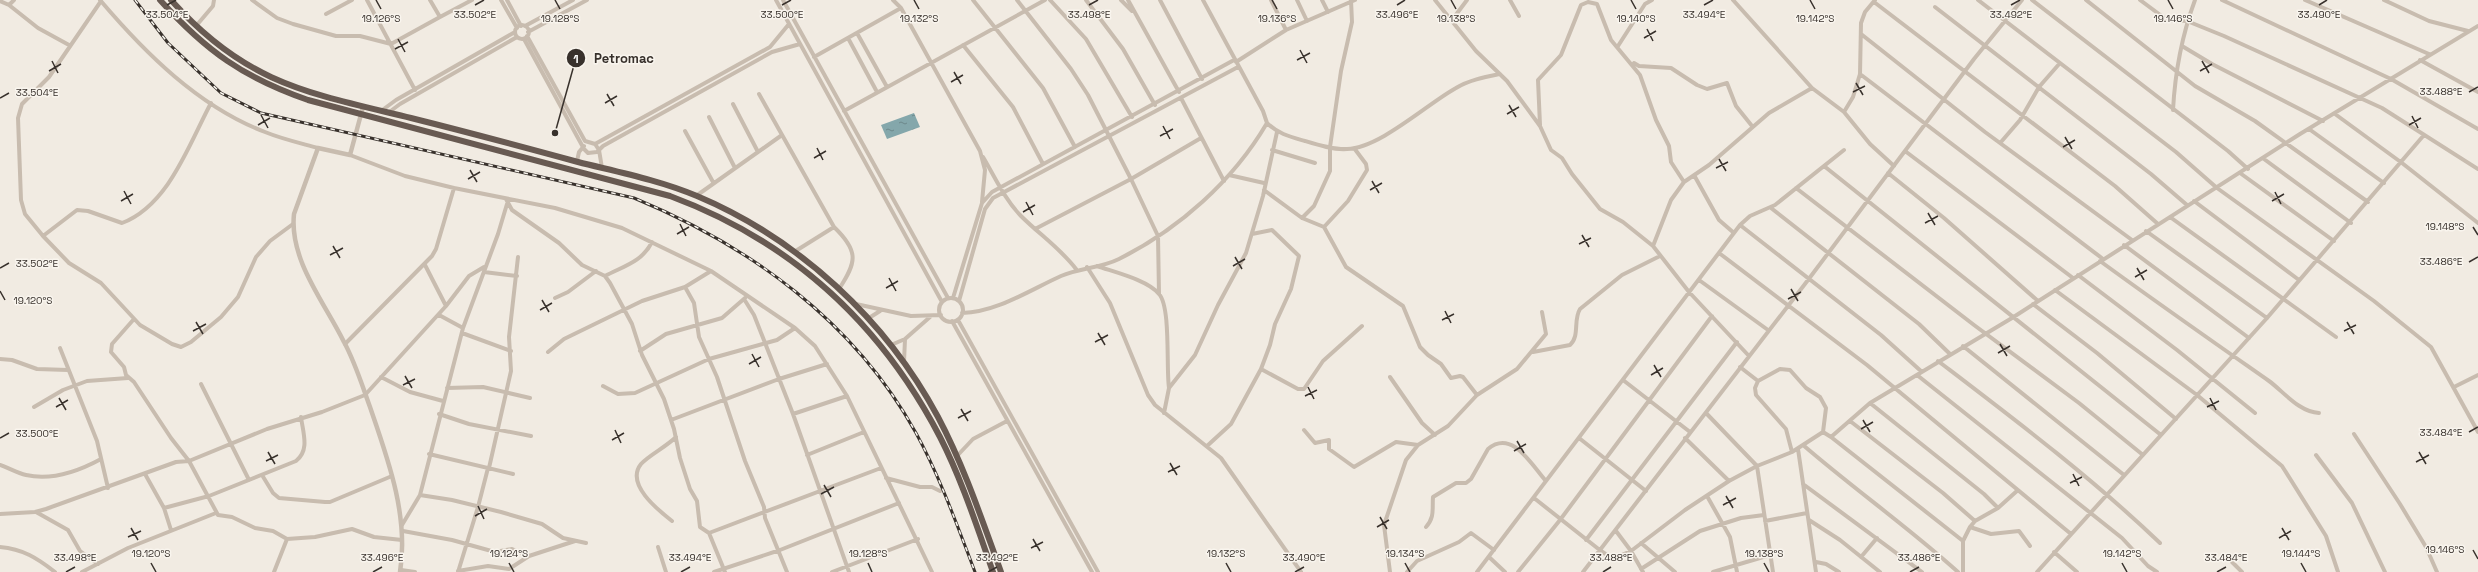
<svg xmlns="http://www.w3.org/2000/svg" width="2478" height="572" font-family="'Space Grotesk',sans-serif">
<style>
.water{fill:url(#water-ripples)}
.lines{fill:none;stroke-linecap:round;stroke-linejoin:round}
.minor{stroke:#c8bcaf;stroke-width:4}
.tertiary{stroke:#c8bcaf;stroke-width:4.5}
.trunk{stroke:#685a52;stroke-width:6}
.rail-casing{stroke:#38312c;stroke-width:3}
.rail{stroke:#f9f5ee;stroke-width:1.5;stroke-dasharray:4.5;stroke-linecap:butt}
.ticks{fill:none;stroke:#38312c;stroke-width:1.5}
.ticks-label{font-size:10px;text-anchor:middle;fill:#38312c;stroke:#f9f5ee;stroke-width:3;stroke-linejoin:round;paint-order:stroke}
.leader{fill:none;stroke:#38312c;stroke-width:1.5}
.callout-dot{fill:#38312c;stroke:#f9f5ee;stroke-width:1.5}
.mark-label{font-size:12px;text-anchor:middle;font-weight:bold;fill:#fff}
.callout-label{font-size:13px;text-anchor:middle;font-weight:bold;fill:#38312c;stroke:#f9f5ee;stroke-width:3;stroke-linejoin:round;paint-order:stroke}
</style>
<defs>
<pattern id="water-ripples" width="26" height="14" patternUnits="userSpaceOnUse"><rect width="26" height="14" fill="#84a7ab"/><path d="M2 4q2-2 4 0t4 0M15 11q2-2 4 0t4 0" fill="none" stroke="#6d898b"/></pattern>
</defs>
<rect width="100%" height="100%" fill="#f1ebe2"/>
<!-- water -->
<path class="water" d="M914,113l6,14 -33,12 -6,-14z"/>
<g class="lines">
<!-- minor -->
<path class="minor" d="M100,0c45,53 99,107 165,132 17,7 35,11 53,16
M252,0l25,18 16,6 43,12h24l31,8 49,-27
M367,0l48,90
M430,0l10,17 32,-17
M501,0l16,28
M507,0l14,26
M776,0l166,302
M783,0l165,298
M893,0l8,8 79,143 5,19 -3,32
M973,0l70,88 32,59
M1017,0l54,69 17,26 43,84 27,57 1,58
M1050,0l36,39 46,78
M1086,0l37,49 32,56
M1121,0l11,11
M1128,0l51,92
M1160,0l42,79
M1271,0l15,30
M1297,0l10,21
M1322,0l6,12
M1435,0l41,51 31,30 33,45 11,24 11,8 10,16 28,35 23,13 30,24 36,46 60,64
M1510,0l9,16
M1733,0l79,88
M1978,0l198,152 41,36 157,113 57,46 47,85
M2032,0l196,151 20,18
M2086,0l109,86 60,35 113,81
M2140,0l27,20 20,1 37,15 158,72 96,61
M2222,0l169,79 87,50
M2305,0l124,54
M2384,0l45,21 39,10
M0,1l9,4 5,-5
M101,1l-52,76 -27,27 -4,14 3,82 4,14 18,22 26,27 32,20 39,42 32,19 9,3 10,-5 30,-25 17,-20 18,-40 14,-16 23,-17
M1874,2l241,184 43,38
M9,5l29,23 31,17
M1935,7l216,167 36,31
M326,14l26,-14
M1452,20l15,-20
M515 32a7 7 0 1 1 14 0a7 7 0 1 1-14 0Z
M196,26l17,-20 1,-6
M525,26l48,-26
M528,32l59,-32
M857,33l30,54
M1861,34l124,98 147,108
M527,36l58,105 10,3 175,-97 19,-23
M848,38l29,54
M524,39l60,110 4,4 9,-1 2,-2 -4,-6
M963,45l50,62 30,57
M1618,46l27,-42 7,-4
M2182,46l30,18 111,57
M814,57l87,-49
M2420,60l58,32
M1236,62l50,-32 69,-30
M1634,63l5,3 32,2 26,17 10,4 20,-6 9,23 16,20
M1860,74l243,185
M759,94l75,133c25,24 23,35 5,62
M1181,98l43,83
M733,104l25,48
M2173,110c2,-37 9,-75 22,-110
M381,111l15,-11 119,-68
M844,111l201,-111
M1844,112l9,-15 7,-23 1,-51 4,-11 10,-12
M388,113l12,-9 117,-67
M2335,114l67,49 76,60
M709,117l26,51
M1267,123c11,11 24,14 38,18 13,4 29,9 42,8 33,-1 80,-45 109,-61 13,-8 29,-11 44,-14
M1540,125l-2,-45 23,-25 20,-50 7,-3 9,2 14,36 29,35 16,45 13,26 2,16 13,20
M2309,129l75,54
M685,131l28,51
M2001,142l19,-22 19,-33 21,-24
M1272,150l43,13
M1905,151l168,127
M350,155l55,21 49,12 101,20 67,20 89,43 84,57 20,18 32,50 85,176
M983,157c12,20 22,43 38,59 18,18 40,33 55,53
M2264,159l87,64
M577,161l2,-9 5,-6
M1824,166l337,269
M602,168l-3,-18 4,-4 169,-94 28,-8
M1888,173l56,45 94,83
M2240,173l94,68
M1229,175l35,8
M1694,175l25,45 15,13
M1796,188l178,137 105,78 64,52
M1264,190l38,28 22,9 22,40 57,39 17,41 8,8 13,9 10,14 9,-2 3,1 14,18
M696,196l86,-61
M506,199l6,11 47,33 23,22 23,11 5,7 22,41 10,31 22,44 10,30 6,29 10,31 7,12 3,26 9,6 16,39
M2194,201l105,79
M1771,208l148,116 31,30
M2170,217l166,120
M1302,218l12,-12 16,-35v-24l11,-76 11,-49 -1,-22
M1740,225l141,110 41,37
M1324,227l24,-26 19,-31 -1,-6 -12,-16
M1035,229l96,-50 70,-41
M2146,231l121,87
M43,236l34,-26 11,1 34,12c47,-18 67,-79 89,-120
M2124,245l125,93
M1653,246l18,-46 13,-18 25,-17 60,-52 43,-25 32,24 26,32 24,22
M794,252l40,-25
M1719,253l148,112 204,169
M2100,261c56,41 112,80 169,120 15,11 30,31 50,32
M1097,266c17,6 51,14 62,28 12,13 7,74 10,94
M1087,267l23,36 38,92 7,10 66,53 80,114
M484,272l33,4
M2078,275l99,75 78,63
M605,276c19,-10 37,-14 47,-34
M1699,280l69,50
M685,287l9,16 5,34 18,40 28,84 19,46 1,11 22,54
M2055,290l142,105 85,71 44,70 12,36
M555,298l13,-6 28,-21
M953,298l29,-95 10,-11 242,-132
M939 310a12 12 0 1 1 24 0a12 12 0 1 1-24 0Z
M744,299l10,16 39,99 56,158
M959,301l26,-92 8,-11 245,-131
M856,304l55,12 30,-1
M2033,304l64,49 79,66
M446,306l23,-30 15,-9
M962,313c35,-1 68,-23 99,-37 19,-8 40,-8 58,-17 60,-30 114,-78 148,-136l-4,-12 -60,-111
M439,315l24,13
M869,318l11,-7
M134,319l-22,25 -1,8 13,15 2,8 8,7 37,56 18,23 29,54 14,2 23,11 18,3 14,8 28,-2 37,-8 22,8 28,3
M958,320l140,252
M952,321l140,251
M462,333l49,18
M345,344l87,-88 4,-7 18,-61
M891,345l14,-6 25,-22
M1963,346l161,129
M60,348l37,93 11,47
M640,351l26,-17 56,-16 23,-20
M548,352l16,-13 78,-38 43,-14 26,-16
M1533,352l37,-7c10,-9 3,-25 10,-36l42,-34 38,-19
M0,359l12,1 25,9 31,1
M1938,361c76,58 153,116 222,182
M904,362l1,-23
M1740,367l18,14 22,-12 10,1 16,18 14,9 6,11 -3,24
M1261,369l37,20h6l19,-28 39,-35
M1917,375l205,163 26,28 9,6
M381,377l29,15 33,9
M1390,377l32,46 13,12
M1623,380l67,52
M1758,381l-3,7 1,7 30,34 6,23
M201,384l48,96
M603,386l15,8 17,-1 74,-34 68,-19 18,-12
M2454,387l24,-12
M447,388l36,-1 47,11
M1870,403l114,91 14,14
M34,407l29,-17 24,-9 41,-3
M1164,413l5,-25 26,-33 23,-50 28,-52 17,-57 14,-64
M1706,413l51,53 16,106
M439,414l30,10 62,12
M793,414l54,-18
M671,420l108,-41 48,-15
M1850,421l93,72 32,28
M1304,430l11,13 14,-3v9l25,18 42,-25 22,3
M2354,434l46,70 26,43 11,25
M1831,437l132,104
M1579,438l67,53
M1685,438l44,43
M1803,445c51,44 105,82 155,127
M1207,446l24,-22 30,-55 9,-24 5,-21 16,-35 8,-33 -27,-26 -20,4
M1798,449l18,123
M429,454l84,20
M807,455l57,-23
M2316,455l36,48 33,69
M957,456l16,-17 34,-18
M0,465c9,3 17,8 26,10 26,6 53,-4 75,-16
M489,468l22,-97 -2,-34 9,-80
M145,474l19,34 7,22
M262,475l11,18 6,5 46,4h5l62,-26
M886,478l34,9h12l8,4
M1803,484l119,88
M420,495l32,5 49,12 41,12 21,14 23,5
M1707,496l23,41 7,35
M1534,498l67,53 9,6h7l14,-6 54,-41 44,-29 28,-15 35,-14 31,-20 8,5 39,-34 142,-85 288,-184 178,-108
M164,508l45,-12 87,-35c14,-11 7,-28 5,-44
M36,512l32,18 12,21 18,13
M0,514l35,-2 11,-3 130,-47 13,-1 78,-32 55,-17 43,-17 81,-89 -21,-41
M1809,520l31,20 40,32
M672,521c-14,-11 -47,-37 -31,-57 8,-9 25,-17 35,-27
M1765,521l42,-8
M402,525l18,-30 43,-167 35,-94 9,-30
M1426,527c9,-10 6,-18 7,-30l23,-14h10l5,-4 17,-30c24,-20 43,15 58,32
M1970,527l21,7 28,-3 11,15
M403,531l49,9 43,12 17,-3 17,7
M1616,531l15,20 12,21
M709,533l172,-65
M1586,540l151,-198
M1641,543l34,29
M0,547c23,2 37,11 55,25
M658,547l8,25
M2054,552l23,20
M1489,557l16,15
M1861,557l16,-19
M1816,562l10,2 13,8
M2232,562l10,10
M1641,569l59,-38 41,-13 23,-3
M401,570l14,2
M458,571l30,-5 21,3 20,-13 46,-15
M82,572l46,-24 88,-35
M274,572l13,-33
M458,572l20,-65 10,-39
M714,572l66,-22 119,-47
M832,572l86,-33
M1390,572l-6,-47 22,-65 12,-15 30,-19 29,-31 40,-26 29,-35 -4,-22
M1407,572l10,-11 42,-19 12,-9 23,17
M1477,572l263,-347 10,-9 25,-11 69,-55
M1518,572l42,-52 152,-204
M1583,572l225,-292 166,-221 48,-59
M1713,572l57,-17
M1963,572v-31l7,-14 5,-6 23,-13 20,-18
M2037,572l230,-254 157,-183"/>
<!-- tertiary -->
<path class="tertiary" d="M363,107l-13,48 -32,-7 -24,66c-5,46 31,89 50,128 11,20 18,43 26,65 18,52 39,109 30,165"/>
<!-- trunk -->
<path class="trunk" d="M160,0c46,51 84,78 148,100l362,96c121,45 210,126 270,241 22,43 37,90 53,135
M171,0c75,84 137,93 240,118 56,14 112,29 167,44 40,10 81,18 119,34 102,43 189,124 241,221 26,49 44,103 63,155"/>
<!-- rail casing -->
<g class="rail-casing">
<path id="rail" d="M135,0l33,43 53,50 40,20 373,85c116,48 220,123 282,235 24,44 41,92 59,139"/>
</g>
<!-- rail -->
<use href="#rail" class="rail"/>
</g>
<!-- ticks -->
<path class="ticks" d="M376,0l5,9M555,0l5,9M914,0l5,9M1272,0l5,9M1451,0l5,9M1631,0l5,9M1810,0l5,9M2168,0l5,9M167,5l9,-5M475,5l9,-5M782,5l9,-5M1089,5l9,-5M1397,5l8,-5M1704,5l9,-5M2011,5l9,-5M2319,5l8,-5M1647,29l6,12M1644,38l12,-7M398,39l7,13M395,49l13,-7M1300,50l7,13M1297,60l13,-7M52,61l6,12M2202,61l7,12M49,71l12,-7M2200,71l12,-7M954,72l7,12M951,82l12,-7M1856,83l7,12M1853,92l12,-6M2469,92l9,-5M607,94l7,12M0,98l9,-5M605,103l12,-7M1509,105l7,12M1507,114l12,-7M261,115l7,13M2412,116l6,12M258,125l12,-7M2409,125l12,-7M1163,126l7,13M1160,136l13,-7M2065,137l7,12M2063,147l12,-7M817,148l6,12M814,158l12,-7M1719,159l7,12M1716,168l12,-6M470,170l7,12M468,179l12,-7M1372,181l7,12M1370,190l12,-7M124,191l7,13M2275,192l6,12M121,201l12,-7M2272,201l12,-7M1026,202l7,13M1023,212l12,-7M1928,213l7,12M1925,223l13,-7M680,224l6,12M2473,227l5,8M677,234l12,-7M1582,235l7,12M1579,244l12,-6M333,246l7,12M330,255l13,-7M1235,257l7,12M2469,262l9,-5M1233,266l12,-7M0,268l9,-5M2137,268l7,12M2135,277l12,-7M889,278l7,13M886,288l12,-7M1791,289l7,12M0,291l5,9M1788,299l13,-7M542,300l7,12M540,310l12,-7M1445,311l6,12M1442,320l12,-6M196,322l7,12M2347,322l7,12M193,331l13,-7M2344,331l12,-6M1098,333l7,12M1095,342l13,-7M2000,344l7,12M1998,353l12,-7M752,354l7,13M749,364l12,-7M1654,365l7,12M1651,375l12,-7M405,376l7,12M403,385l12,-6M1308,387l6,12M1305,396l12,-6M59,398l7,12M2210,398l6,12M56,407l12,-7M2207,407l12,-6M961,409l7,12M958,418l13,-7M1863,420l7,12M1861,429l12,-7M615,430l6,13M2469,432l9,-5M0,438l9,-5M612,440l12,-7M1517,441l7,12M1514,451l12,-7M268,452l7,12M2419,452l7,12M266,461l12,-6M2416,462l13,-7M1170,463l7,12M1168,472l12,-6M2073,474l6,12M2070,483l12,-6M824,485l7,12M821,494l13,-7M1726,496l7,12M1723,505l13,-7M478,506l6,13M475,516l12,-7M1380,517l7,12M1377,527l12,-7M131,528l7,12M2282,528l7,12M128,537l13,-6M2279,538l12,-7M1033,539l7,12M1031,548l12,-6M2473,550l5,9M151,563l5,9M509,563l5,9M868,563l4,9M1226,563l5,9M1405,563l5,9M1764,563l5,9M2122,563l5,9M2301,563l5,9M66,572l9,-5M373,572l9,-5M681,572l9,-5M988,572l9,-5M1295,572l9,-5M1603,572l8,-5M1910,572l9,-5M2217,572l9,-5"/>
<g class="ticks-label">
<text x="475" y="18">33.502°E</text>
<text x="1089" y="18">33.498°E</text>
<text x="2319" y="18">33.490°E</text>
<text x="167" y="18">33.504°E</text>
<text x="782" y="18">33.500°E</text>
<text x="1397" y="18">33.496°E</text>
<text x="1704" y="18">33.494°E</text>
<text x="2011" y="18">33.492°E</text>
<text x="381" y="22">19.126°S</text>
<text x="560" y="22">19.128°S</text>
<text x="919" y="22">19.132°S</text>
<text x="1277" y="22">19.136°S</text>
<text x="1456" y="22">19.138°S</text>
<text x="1636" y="22">19.140°S</text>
<text x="1815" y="22">19.142°S</text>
<text x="2173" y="22">19.146°S</text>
<text x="2441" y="95">33.488°E</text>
<text x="37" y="96">33.504°E</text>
<text x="2445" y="230">19.148°S</text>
<text x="2441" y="265">33.486°E</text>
<text x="37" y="267">33.502°E</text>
<text x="33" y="304">19.120°S</text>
<text x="2441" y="436">33.484°E</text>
<text x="37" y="437">33.500°E</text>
<text x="2445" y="553">19.146°S</text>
<text x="151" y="557">19.120°S</text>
<text x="509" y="557">19.124°S</text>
<text x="868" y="557">19.128°S</text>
<text x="1226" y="557">19.132°S</text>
<text x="1405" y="557">19.134°S</text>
<text x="1764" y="557">19.138°S</text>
<text x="2122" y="557">19.142°S</text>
<text x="2301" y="557">19.144°S</text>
<text x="75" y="561">33.498°E</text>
<text x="382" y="561">33.496°E</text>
<text x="690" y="561">33.494°E</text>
<text x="997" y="561">33.492°E</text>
<text x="1304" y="561">33.490°E</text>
<text x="1611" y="561">33.488°E</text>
<text x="1919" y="561">33.486°E</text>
<text x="2226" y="561">33.484°E</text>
</g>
<!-- callouts -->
<path class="leader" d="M555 133L576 58"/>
<g class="callout-dot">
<circle cx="555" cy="133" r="4"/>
<circle cx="576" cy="58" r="10"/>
</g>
<g class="mark-label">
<text x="576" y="63">1</text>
</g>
<g class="callout-label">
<text x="624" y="63">Petromac</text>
</g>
</svg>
